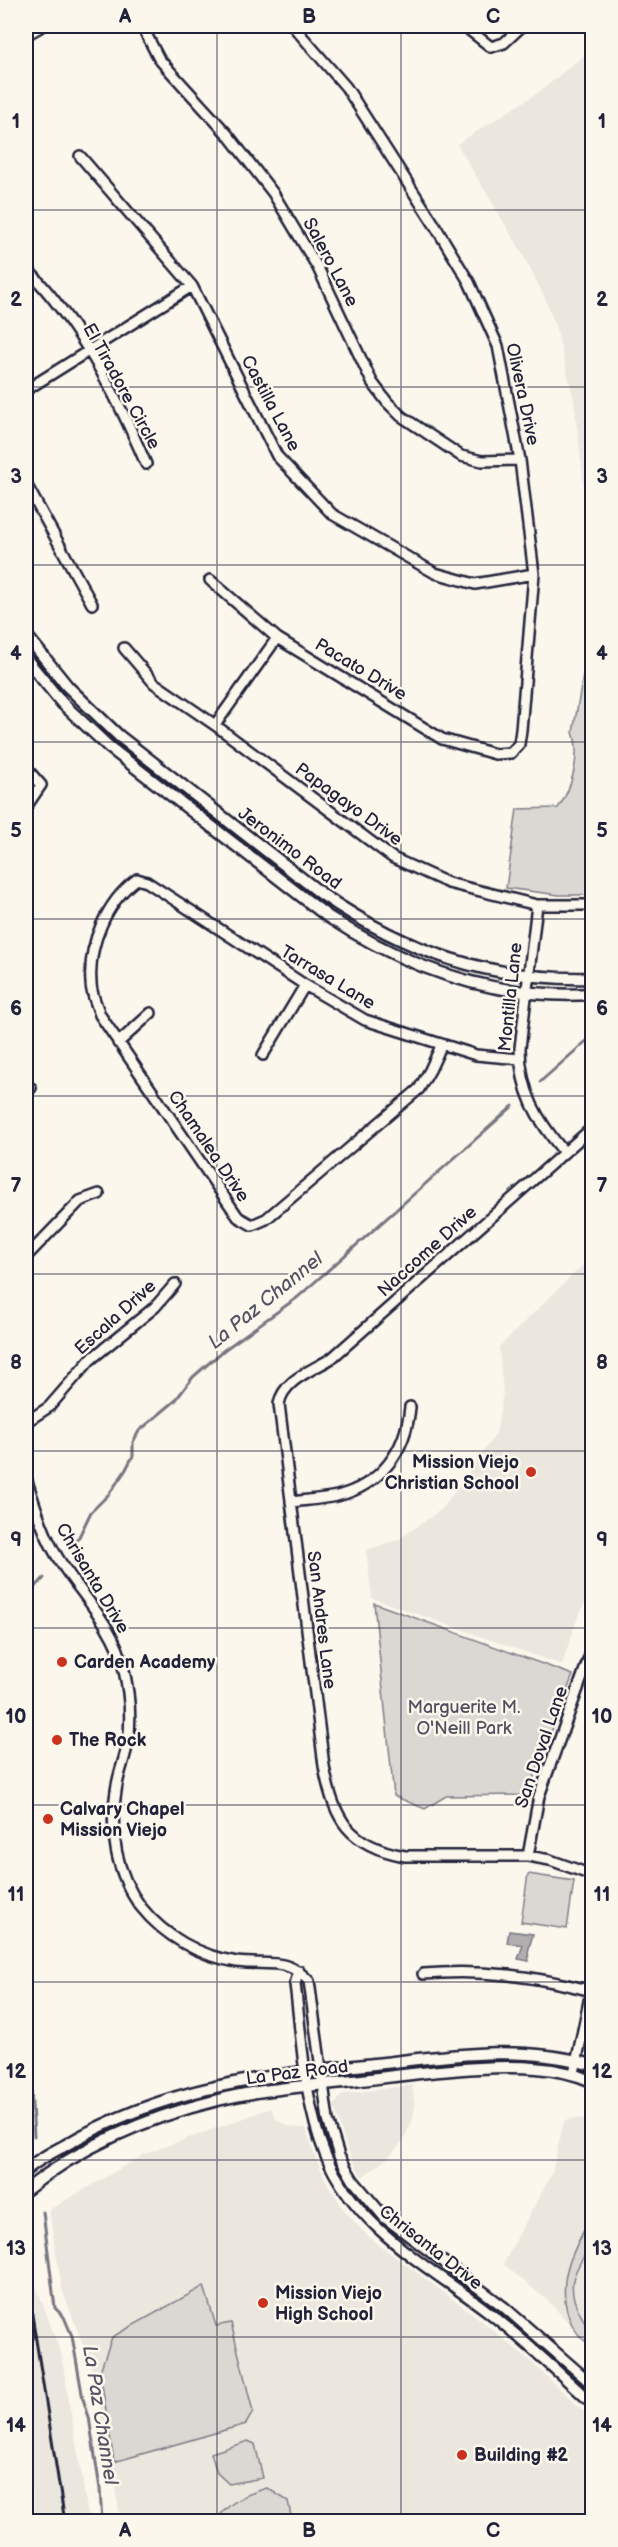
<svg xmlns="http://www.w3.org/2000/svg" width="618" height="2547" font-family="'Balsamiq Sans',sans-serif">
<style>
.built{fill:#ebe7df}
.green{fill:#dbd8d3;stroke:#7e7d87;stroke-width:1.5}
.water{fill:#b1aeb0;stroke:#787681;stroke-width:1.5}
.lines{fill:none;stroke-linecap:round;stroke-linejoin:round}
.stream{stroke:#787681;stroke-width:3}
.minor-casing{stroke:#22223b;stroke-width:14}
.major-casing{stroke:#22223b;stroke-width:15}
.highway-casing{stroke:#22223b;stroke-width:18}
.minor{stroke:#fbf7ec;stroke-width:9}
.major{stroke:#fbf7ec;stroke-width:10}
.highway{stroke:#fbf7ec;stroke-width:14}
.rail{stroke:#22223b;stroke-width:3}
.grid{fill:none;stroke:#22223b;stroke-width:1.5;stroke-opacity:0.55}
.poi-dot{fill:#c8321e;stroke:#fbf7ec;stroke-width:2}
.labels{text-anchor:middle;stroke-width:5;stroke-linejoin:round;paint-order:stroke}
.street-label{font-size:18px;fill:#22223b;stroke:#fbf7ec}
.poi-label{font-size:18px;font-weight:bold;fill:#22223b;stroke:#fbf7ec;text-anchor:start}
.park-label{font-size:18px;fill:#505061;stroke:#fbf7ec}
.water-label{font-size:20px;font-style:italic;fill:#545364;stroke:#fbf7ec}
.neatline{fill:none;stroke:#22223b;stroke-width:2}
.grid-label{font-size:20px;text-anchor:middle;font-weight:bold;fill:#22223b}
</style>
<rect width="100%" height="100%" fill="#fbf7ec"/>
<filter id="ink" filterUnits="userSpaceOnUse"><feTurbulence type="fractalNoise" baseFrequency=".0167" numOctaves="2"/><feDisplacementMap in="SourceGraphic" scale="12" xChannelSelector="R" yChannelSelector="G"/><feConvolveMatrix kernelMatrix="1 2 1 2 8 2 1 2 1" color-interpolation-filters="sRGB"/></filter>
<g filter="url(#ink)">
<!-- built -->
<path class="built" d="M592,49v507l-18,-156 -19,-76 -10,-26 -24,-47 -64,-107 82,-52z
M592,1256v333l-15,30 -15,46 -190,-67 -6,-48 32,-10 44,-31 54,-75 7,-41 -4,-46z
M412,2085l3,23 -3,14 -10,20 -13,15 -27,20 -15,-28 -13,-44 9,-11z
M271,2108l6,12 13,7 16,1 8,26 14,31 19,29 23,24 107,79 49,40 66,62v102h-471l-27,-146 -32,-86 -13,-79 96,-56z
M576,2118l16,2v227l-45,-47 -44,-36 49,-91 12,-52z
M26,2237l5,35 30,81 28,168h-53l-10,-75z"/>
<!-- green -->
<path class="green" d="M592,625v270h-33l-53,-7 11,-79 41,-1c14,-19 23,-53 15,-76z
M374,1603l199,72 -46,120 -81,1 -21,13 -31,-13z
M528,1874l46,7 -7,48 -46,-7z
M592,2213c1,7 2,17 0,24 -3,15 -16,28 -19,43 -5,28 20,44 19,66 -24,-14 -31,-45 -26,-72 4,-20 18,-42 26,-61z
M204,2286l12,40 15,-3 22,89 -7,12 -132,38 -14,-91 12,-34z
M248,2441l7,3 8,34 -34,6 -12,-11 -6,-20z
M267,2488l21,13 4,20h-76c12,-19 30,-27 51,-33z"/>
<!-- water -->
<path class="water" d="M509,1931l24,3 -5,18 1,9 -11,-2 5,-14 -16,-2z"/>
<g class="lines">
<!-- stream -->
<path class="stream" d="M540,1082l52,-46
M75,1545l16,-33 18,-18 16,-23 8,-15v-14l6,-11 36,-30 18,-24 31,-27 74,-53 215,-191
M26,1597l18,-19
M26,2079l5,11 3,46
M43,2212l12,96 9,9 8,19 11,63 6,18 11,72 2,33"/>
<!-- minor casing -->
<g class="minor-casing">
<path id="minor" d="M142,26l17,33 69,76 45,58 45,75 54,114 15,20 14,14 60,40 21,5 38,-1
M464,26l27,21 13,-4 18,-17
M26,35l16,-9
M80,156l112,130 85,170 55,58 103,59 40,11 59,-10
M26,268c53,54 90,126 120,196
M26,390l166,-104
M26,484l66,120
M210,580l67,58 165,101 53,15 16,-1 8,-9 2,-14 13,-156 -14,-114 -22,-114 -29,-64 -35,-58 -88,-137 -53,-61
M124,648l30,35 61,42 178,133 55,25 89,22h55
M215,725l62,-87
M26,768l15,17 -15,22
M537,905l-17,143c0,43 17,72 44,104
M118,1043l33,-30
M442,1044l-12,26 -11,19 -153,130 -14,6 -14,-8 -138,-202c-3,-10 -9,-21 -9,-32 -3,-38 15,-81 46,-104l10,3 158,103 60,35 111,35 44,4
M263,1055l42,-70
M26,1092l5,-4
M592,1128l-260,230c-19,12 -49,22 -53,46l45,362c9,53 25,80 81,90h123l22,4 42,15
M26,1257l54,-56 19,-7
M26,1422l23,-15 41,-47 65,-53 20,-23
M26,1478c9,27 17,56 32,80 20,33 57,69 65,108 6,25 9,50 5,76 -3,17 -10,32 -12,49 -7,40 0,83 25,116 24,30 59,49 96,55 30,4 48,-6 72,19l19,139 11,36 14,24 32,38 119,89 88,77
M291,1502c15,-2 31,-3 46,-6 44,-11 69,-45 73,-89
M528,1856l11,-60 53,-146
M299,1971l-4,13c7,56 9,118 30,170 31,74 100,110 161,156 37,29 72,62 106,93
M423,1974c59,-5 112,2 169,17
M574,2073l18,-86"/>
</g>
<!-- major casing -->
<g class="major-casing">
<path id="major" d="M26,635l42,52 51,49 204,159c83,57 167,86 269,83
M26,659l36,44 47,44 218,169c79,52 169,84 265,78
M26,2170c11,-10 25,-17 38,-24 102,-61 205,-71 320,-83 70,-8 140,-18 208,2
M26,2190c55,-44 123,-73 192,-90 43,-11 90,-14 135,-19 42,-5 84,-11 126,-13 38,-2 78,-2 113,13"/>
</g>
<!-- highway casing -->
<g class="highway-casing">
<path id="highway" d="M26,2517l3,5"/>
</g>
<!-- minor -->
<use href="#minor" class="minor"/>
<!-- major -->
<use href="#major" class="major"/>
<!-- highway -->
<use href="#highway" class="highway"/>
<!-- rail -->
<path class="rail" d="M26,2277l39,245"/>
</g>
</g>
<!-- grid -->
<path class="grid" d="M217,26v2496M401,26v2496M26,210h566M26,387h566M26,565h566M26,742h566M26,919h566M26,1096h566M26,1274h566M26,1451h566M26,1628h566M26,1805h566M26,1982h566M26,2160h566M26,2337h566"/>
<!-- markers -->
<g class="poi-dot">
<circle cx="531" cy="1472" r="6"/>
<circle cx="62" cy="1662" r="6"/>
<circle cx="57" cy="1740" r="6"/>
<circle cx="48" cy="1819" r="6"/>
<circle cx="263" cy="2303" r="6"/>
<circle cx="462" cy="2455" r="6"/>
</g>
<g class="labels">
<!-- street labels -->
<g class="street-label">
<text transform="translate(331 262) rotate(62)" y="6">Salero Lane</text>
<text transform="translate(122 386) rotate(61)" y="6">El Tiradore Circle</text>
<text transform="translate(523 394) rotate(78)" y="6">Olivera Drive</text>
<text transform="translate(271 403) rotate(62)" y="6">Castilla Lane</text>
<text transform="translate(361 669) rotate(31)" y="6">Pacato Drive</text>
<text transform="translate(349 804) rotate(36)" y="6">Papagayo Drive</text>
<text transform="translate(290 848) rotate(37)" y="6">Jeronimo Road</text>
<text transform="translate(328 977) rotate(31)" y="6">Tarrasa Lane</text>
<text transform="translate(510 997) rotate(-84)" y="6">Montilla Lane</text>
<text transform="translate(209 1146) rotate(56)" y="6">Chamalea Drive</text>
<text transform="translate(427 1251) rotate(-42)" y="6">Naccome Drive</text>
<text transform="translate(115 1317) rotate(-42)" y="6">Escala Drive</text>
<text transform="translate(93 1578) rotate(59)" y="6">Chrisanta Drive</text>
<text transform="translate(322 1620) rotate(83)" y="6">San Andres Lane</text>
<text transform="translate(541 1747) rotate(-71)" y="6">San Doval Lane</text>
<text transform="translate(297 2072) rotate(-7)" y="6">La Paz Road</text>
<text transform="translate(431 2247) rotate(38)" y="6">Chrisanta Drive</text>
</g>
<!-- poi labels -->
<g class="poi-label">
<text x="519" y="1468" text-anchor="end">Mission Viejo<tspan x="519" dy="21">Christian School</tspan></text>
<text x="74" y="1668">Carden Academy</text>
<text x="69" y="1746">The Rock</text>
<text x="60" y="1815">Calvary Chapel<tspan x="60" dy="21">Mission Viejo</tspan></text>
<text x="275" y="2299">Mission Viejo<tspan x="275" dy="21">High School</tspan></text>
<text x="474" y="2461">Building #2</text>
</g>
<!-- park labels -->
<g class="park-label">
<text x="464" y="1713">Marguerite M.<tspan x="464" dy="21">O'Neill Park</tspan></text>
</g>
<!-- water labels -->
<g class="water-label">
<text transform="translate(265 1300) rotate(-39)" y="7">La Paz Channel</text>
<text transform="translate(101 2415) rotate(81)" y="7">La Paz Channel</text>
</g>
</g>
<!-- margin -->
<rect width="618" height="2547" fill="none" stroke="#fbf7ec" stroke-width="66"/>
<rect x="33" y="33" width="552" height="2481" class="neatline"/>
<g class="grid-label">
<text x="125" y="23">A</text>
<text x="309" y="23">B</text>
<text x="493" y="23">C</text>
<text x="16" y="128">1</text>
<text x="602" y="128">1</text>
<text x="16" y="306">2</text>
<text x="602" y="306">2</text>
<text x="16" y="483">3</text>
<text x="602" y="483">3</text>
<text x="16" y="660">4</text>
<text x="602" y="660">4</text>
<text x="16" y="837">5</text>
<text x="602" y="837">5</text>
<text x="16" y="1015">6</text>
<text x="602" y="1015">6</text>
<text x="16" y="1192">7</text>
<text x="602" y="1192">7</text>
<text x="16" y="1369">8</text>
<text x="602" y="1369">8</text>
<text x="16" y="1546">9</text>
<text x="602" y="1546">9</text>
<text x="16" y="1723">10</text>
<text x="602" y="1723">10</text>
<text x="16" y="1901">11</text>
<text x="602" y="1901">11</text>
<text x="16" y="2078">12</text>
<text x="602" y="2078">12</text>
<text x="16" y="2255">13</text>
<text x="602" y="2255">13</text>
<text x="16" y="2432">14</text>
<text x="602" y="2432">14</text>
<text x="125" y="2537">A</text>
<text x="309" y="2537">B</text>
<text x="493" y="2537">C</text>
</g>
</svg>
